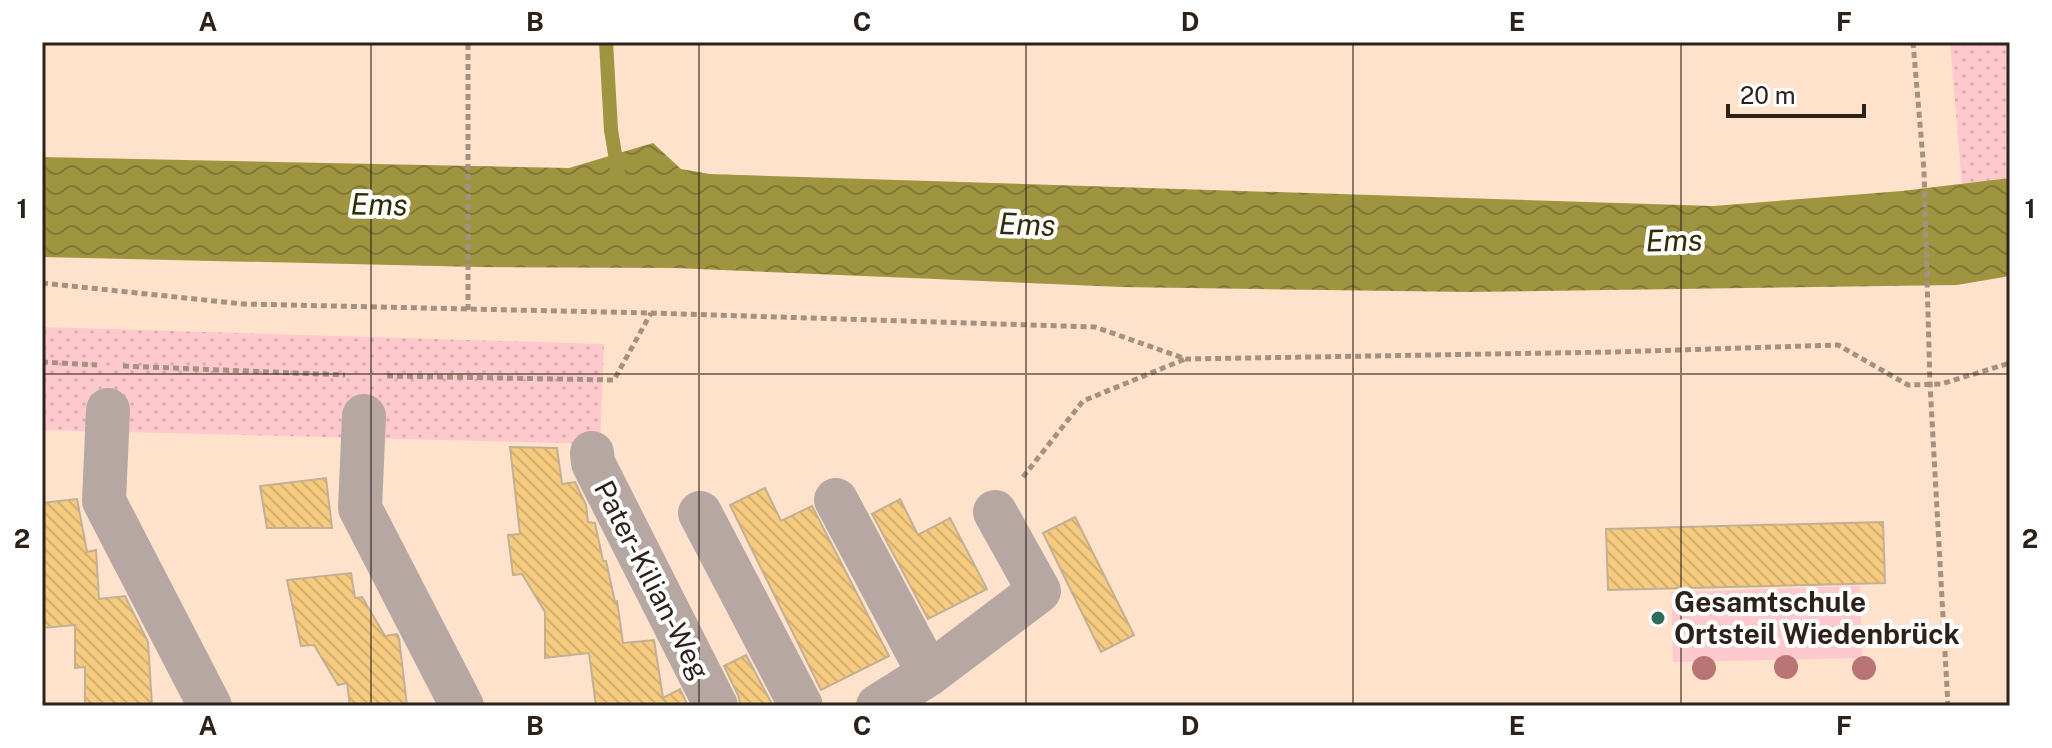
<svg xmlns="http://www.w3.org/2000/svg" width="2052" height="748" font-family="'Public Sans',sans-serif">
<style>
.grass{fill:url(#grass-dots)}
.garden{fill:#fec9cc}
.water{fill:url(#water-waves)}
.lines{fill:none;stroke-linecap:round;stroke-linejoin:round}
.stream{stroke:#9f9541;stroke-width:14}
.building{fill:url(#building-back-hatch);stroke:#c1b094;stroke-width:2}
.path{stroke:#a69180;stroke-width:5;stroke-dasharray:6 4;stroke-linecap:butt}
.minor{stroke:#b7a7a2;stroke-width:44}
.tree{fill:#b97576}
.grid{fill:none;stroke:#2d221a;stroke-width:2;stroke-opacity:0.55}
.poi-dot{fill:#306d58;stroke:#fff;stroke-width:3}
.labels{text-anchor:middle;stroke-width:8;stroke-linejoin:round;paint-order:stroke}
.street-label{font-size:28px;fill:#2d221a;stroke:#fff}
.poi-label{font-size:28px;font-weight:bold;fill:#2d221a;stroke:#fff;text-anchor:start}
.water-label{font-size:30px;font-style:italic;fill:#302c06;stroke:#fff}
.neatline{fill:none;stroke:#2d221a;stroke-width:3}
.grid-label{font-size:26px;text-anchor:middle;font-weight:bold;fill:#2d221a}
</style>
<defs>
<pattern id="grass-dots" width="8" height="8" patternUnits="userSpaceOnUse" patternTransform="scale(2)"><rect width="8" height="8" fill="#fec9cc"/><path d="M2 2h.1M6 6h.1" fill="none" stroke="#daacaf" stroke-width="1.8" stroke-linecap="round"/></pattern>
<pattern id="water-waves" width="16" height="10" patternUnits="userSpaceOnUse" patternTransform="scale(2)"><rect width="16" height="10" fill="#9f9541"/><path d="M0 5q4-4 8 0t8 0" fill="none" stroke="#827936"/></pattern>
<pattern id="building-back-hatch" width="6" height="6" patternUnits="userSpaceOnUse" patternTransform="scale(2)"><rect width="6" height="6" fill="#f6cb80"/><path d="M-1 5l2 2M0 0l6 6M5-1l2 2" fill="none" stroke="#d3ae6e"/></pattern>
</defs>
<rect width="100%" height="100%" fill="#ffe2cc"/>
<!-- grass -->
<path class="grass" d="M1950,42h60v136l-48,6z
M42,327l562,17 -4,100 -558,-14z"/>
<!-- garden -->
<path class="garden" d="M1860,586l2,72 -189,4 -2,-70z"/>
<!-- water -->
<path class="water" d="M653,143l28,26 29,5 1003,32 189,-15 108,-13v98l-53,9 -489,7 -347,-5 -447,-19 -195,-1 -437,-10v-100l527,11z"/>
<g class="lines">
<!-- stream -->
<path class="stream" d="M606,42l5,88 7,42"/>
</g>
<!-- building -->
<path class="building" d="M510,447l47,1 5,36 13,-2 11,23 2,17 7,1 8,38h3l9,41 2,-1 6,42 31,-3 9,58 17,-9 8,17h-92l-7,-53 -44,5v-46l-23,-38 -9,1 -5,-40 12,-1z
M326,478l6,50h-65l-7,-42z
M765,488l16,33 31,-15 77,150 -68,34 -91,-185z
M77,499l10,53 9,-2 3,49 26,-3 23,46 4,64h-67v-39l-10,1v-43l-33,3v-125z
M900,499l18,36 32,-17 37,71 -59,30 -56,-105z
M1075,517l59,118 -33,17 -58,-119z
M1883,522l2,61 -277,7 -2,-61z
M351,573l4,25 7,-1 23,39 12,-2 2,4 8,68h-57l-3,-23 -9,2 -24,-40 -13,1 -14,-66z
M746,655l27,51h-32l-3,-11 -14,-29z"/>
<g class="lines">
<!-- path -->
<path class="path" d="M1913,42l11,129 6,213 18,322
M42,283l201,21 408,9 444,14 91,32 428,-7 224,-7 70,40 33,-1 69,-21
M468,310v-268
M42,362l55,3
M123,366l222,9
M387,376l227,4 37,-67
M1023,477l60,-76 102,-42"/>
<!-- minor -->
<path class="minor" d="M108,410l-4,91 106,205
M364,416l-4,92 102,198
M592,453l1,10 123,243
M836,500l93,174
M700,513l101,193
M878,706l51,-32 110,-83 -44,-79"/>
</g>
<!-- trees -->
<g class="tree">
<circle cx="1786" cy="667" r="12"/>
<circle cx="1704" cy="668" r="12"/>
<circle cx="1864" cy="668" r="12"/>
</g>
<!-- grid -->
<path class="grid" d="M371,42v664M699,42v664M1026,42v664M1353,42v664M1681,42v664M42,374h1968"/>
<!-- markers -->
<circle class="poi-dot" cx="1658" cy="618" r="8"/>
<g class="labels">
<!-- street labels -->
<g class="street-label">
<text transform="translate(652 580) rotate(63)" y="10">Pater-Kilian-Weg</text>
</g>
<!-- poi labels -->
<g class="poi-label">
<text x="1674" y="612">Gesamtschule<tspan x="1674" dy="32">Ortsteil Wiedenbrück</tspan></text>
</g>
<!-- water labels -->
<g class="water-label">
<text transform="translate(379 205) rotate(1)" y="10">Ems</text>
<text transform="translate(1027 225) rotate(2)" y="10">Ems</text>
<text transform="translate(1674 241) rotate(-1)" y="10">Ems</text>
</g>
</g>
<!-- border -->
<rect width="2052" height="748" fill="none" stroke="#ffffff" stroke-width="88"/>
<!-- scale -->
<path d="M1728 104v12h136v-12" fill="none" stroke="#2d221a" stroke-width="4"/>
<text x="1740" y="104" font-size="24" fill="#2d221a" stroke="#ffffff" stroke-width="6" paint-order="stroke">20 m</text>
<rect x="44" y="44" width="1964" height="660" class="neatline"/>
<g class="grid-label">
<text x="208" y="31">A</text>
<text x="535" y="31">B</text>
<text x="862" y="31">C</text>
<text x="1190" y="31">D</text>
<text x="1517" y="31">E</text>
<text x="1844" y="31">F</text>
<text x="22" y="218">1</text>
<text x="2030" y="218">1</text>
<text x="22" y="548">2</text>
<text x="2030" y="548">2</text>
<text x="208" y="735">A</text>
<text x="535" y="735">B</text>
<text x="862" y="735">C</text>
<text x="1190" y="735">D</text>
<text x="1517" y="735">E</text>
<text x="1844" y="735">F</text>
</g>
</svg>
